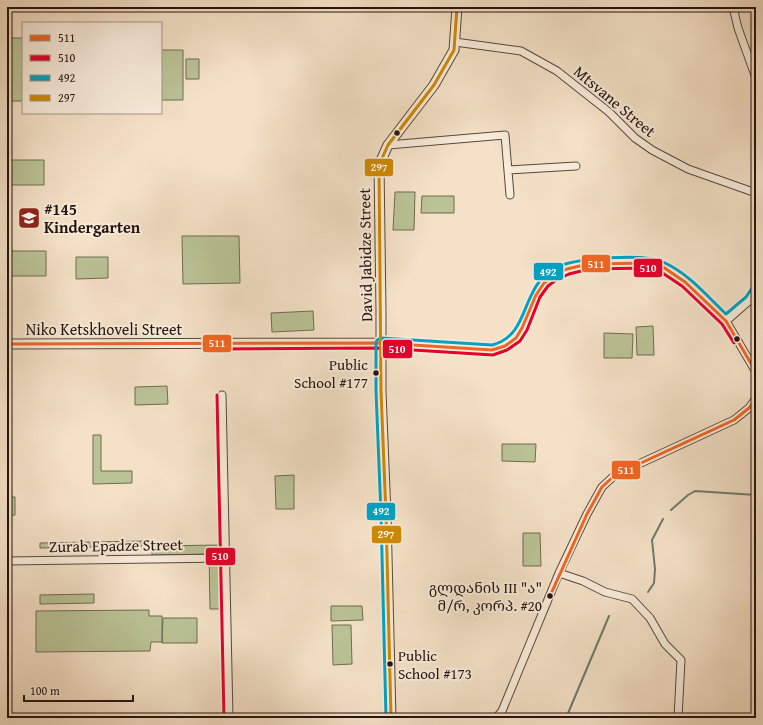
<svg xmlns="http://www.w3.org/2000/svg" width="763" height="725" font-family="'Gentium Book Plus','Noto Serif Georgian',serif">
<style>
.green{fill:#bac396;stroke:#706b52}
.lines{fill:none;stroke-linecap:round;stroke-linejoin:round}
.stream{stroke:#6d7a6e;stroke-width:2}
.minor-casing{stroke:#59463c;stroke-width:9}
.tertiary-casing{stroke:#59463c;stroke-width:11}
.minor{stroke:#f8ecdb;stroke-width:7}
.tertiary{stroke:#f8ecdb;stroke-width:9}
.bus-1-casing{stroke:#f8ecdb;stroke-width:6}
.bus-2-casing{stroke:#f8ecdb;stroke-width:6}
.bus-3-casing{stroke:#f8ecdb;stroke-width:6}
.bus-4-casing{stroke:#f8ecdb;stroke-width:6}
.bus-1{stroke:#f26522;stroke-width:3}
.bus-2{stroke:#e4002b;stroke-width:3}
.bus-3{stroke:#02a2c4;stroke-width:3}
.bus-4{stroke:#cd8903;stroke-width:3}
.bus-dot{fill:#25130d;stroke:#f8ecdb;stroke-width:1.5}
.labels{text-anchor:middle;stroke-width:4;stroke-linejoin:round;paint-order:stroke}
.bus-label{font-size:15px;fill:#25130d;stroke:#f8ecdb;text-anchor:end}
.street-label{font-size:16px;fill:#25130d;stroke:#f8ecdb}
.poi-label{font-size:16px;font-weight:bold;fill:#25130d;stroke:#f8ecdb;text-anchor:start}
.line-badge{stroke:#f8ecdb;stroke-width:1.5}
.badge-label{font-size:11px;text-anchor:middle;font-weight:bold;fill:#fff}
</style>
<rect width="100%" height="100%" fill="#f4e1c7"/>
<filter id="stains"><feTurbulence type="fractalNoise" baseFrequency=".005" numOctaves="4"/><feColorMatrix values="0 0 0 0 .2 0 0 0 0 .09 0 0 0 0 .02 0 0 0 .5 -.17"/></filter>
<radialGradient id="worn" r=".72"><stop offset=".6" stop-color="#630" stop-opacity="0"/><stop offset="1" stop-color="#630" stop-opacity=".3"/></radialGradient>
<!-- green -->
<path class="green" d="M7,38h16v63h-16z
M161,50h22v50h-22z
M186,59h13v20h-13z
M7,160h37v25h-37z
M395,192h20l-1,38h-21z
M422,196h32v17h-33z
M182,236h57l1,47 -57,1z
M7,251h39v25h-39z
M76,257h32v21l-32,1z
M313,311l1,19 -42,2 -1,-19z
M653,326l1,29h-17l-1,-28z
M604,333l29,1 -1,24h-28z
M167,386l1,18 -33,1v-18z
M93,435h8v36h31v12l-39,1z
M502,444h34l-1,18 -33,-1z
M294,475v34h-18l-1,-33z
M7,497h8v18l-8,1z
M523,533h17l1,33h-18z
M145,541v5l-105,2v-5z
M221,545l1,64h-12l-1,-55 -57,1v-9z
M94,594v9l-54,1v-9z
M331,606h31l1,14 -32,1z
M149,610v6h13v26h-11l-1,9 -114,1v-41z
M163,618h34v25h-35z
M332,625h19l1,39 -19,1z"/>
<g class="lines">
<!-- stream -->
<path class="stream" d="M671,510l17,-15 7,-4 61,4
M648,592l6,-9 1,-14 -3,-29 11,-21
M566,718l43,-102"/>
<!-- minor casing -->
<g class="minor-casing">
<path id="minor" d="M733,7l5,21 18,50
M455,42l66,9 36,20 52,41 26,26 17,12 36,19 68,24
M388,145l117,-10 5,60
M508,170l68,-4
M726,321l24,-21 6,-9
M381,343l111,7 13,-4 11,-8 6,-10 14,-33 8,-12 9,-7 14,-7 21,-5 63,-1 12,4 22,15 41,39 30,51
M222,395l7,323
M7,561l219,-3
M559,573l24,8 22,11 27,7 18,19 15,26 16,16 -3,58
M496,718l6,-7 57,-138 28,-59 15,-27 13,-12 119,-55 15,-12 7,-10"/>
</g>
<!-- tertiary casing -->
<g class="tertiary-casing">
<path id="tertiary" d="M7,344l374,-1
M391,718l-5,-203 -5,-124v-80l-2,-146 9,-20 46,-60 20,-35 3,-43"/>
</g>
<!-- minor -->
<use href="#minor" class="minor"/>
<!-- tertiary -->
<use href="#tertiary" class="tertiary"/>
<!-- bus-1 casing -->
<g class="bus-1-casing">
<path id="bus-1" d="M7,344l374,-1 111,7 13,-4 11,-8 6,-10 14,-33 8,-12 9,-7 14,-7 21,-5 63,-1 12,4 22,15 41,39 30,51
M550,596l37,-82 15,-27 13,-12 119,-55 15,-12 7,-10"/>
</g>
<!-- bus-2 casing -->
<g class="bus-2-casing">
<path id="bus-2" d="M221,349l160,-1 112,7 14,-5 13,-9 7,-11 13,-33 8,-11 8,-6 13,-6 20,-5 61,-1 11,4 21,14 40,38 12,19
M217,395l7,323"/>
</g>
<!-- bus-3 casing -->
<g class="bus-3-casing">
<path id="bus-3" d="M386,718l-5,-203 -5,-124v-48l1,-3 4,-2 111,7c32,-8 30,-41 47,-63 4,-7 11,-12 18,-15 20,-9 87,-14 106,-5 25,11 44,34 63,52l20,-17 6,-9"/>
</g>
<!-- bus-4 casing -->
<g class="bus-4-casing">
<path id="bus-4" d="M391,718l-5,-203 -5,-124 -2,-226 9,-20 46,-60 20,-35 3,-43"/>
</g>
<!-- bus-1 -->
<use href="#bus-1" class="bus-1"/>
<!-- bus-2 -->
<use href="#bus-2" class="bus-2"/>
<!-- bus-3 -->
<use href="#bus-3" class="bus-3"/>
<!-- bus-4 -->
<use href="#bus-4" class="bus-4"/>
</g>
<!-- icons -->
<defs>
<g id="school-square" transform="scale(1.15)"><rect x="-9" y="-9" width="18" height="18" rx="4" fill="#8f2418" stroke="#f8ecdb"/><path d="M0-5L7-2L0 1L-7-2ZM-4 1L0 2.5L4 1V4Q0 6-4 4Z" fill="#fff"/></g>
</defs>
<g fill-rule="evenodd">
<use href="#school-square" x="29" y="218"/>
</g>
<!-- markers -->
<g class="bus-dot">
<circle cx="397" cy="133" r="3.5"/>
<circle cx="737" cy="339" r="3.5"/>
<circle cx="376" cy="373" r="3.5"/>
<circle cx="550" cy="596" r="3.5"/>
<circle cx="390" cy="664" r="3.5"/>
</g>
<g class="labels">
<!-- bus labels -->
<g class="bus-label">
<text x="368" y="370">Public<tspan x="368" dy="18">School #177</tspan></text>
<text x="542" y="593">გლდანის III "ა"<tspan x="542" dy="18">მ/რ, კორპ. #20</tspan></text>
<text x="398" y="661" text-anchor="start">Public<tspan x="398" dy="18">School #173</tspan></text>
</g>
<!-- street labels -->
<g class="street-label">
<text transform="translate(615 101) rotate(40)" y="6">Mtsvane Street</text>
<text transform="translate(365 255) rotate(-91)" y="6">David Jabidze Street</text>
<text x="104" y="335">Niko Ketskhoveli Street</text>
<text transform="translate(116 545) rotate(-1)" y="6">Zurab Epadze Street</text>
</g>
<!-- poi labels -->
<g class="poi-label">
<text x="44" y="215">#145<tspan x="44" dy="18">Kindergarten</tspan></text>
</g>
</g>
<g class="line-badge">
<rect x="364" y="158" width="30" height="19" rx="4" fill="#cd8903"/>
<rect x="581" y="254" width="30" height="19" rx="4" fill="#f26522"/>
<rect x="633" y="258" width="30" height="20" rx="4" fill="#e4002b"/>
<rect x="533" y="262" width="31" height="19" rx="4" fill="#02a2c4"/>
<rect x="202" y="334" width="30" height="19" rx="4" fill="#f26522"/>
<rect x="382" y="339" width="31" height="20" rx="4" fill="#e4002b"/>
<rect x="611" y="460" width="30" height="20" rx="4" fill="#f26522"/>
<rect x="366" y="502" width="30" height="19" rx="4" fill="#02a2c4"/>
<rect x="371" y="525" width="31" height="19" rx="4" fill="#cd8903"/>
<rect x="205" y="547" width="31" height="19" rx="4" fill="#e4002b"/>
</g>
<g class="badge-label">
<text x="379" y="171">297</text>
<text x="596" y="268">511</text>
<text x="648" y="272">510</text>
<text x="548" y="276">492</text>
<text x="217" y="347">511</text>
<text x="397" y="353">510</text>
<text x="626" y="474">511</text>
<text x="381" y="515">492</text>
<text x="386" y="538">297</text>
<text x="220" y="560">510</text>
</g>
<!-- margin -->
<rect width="763" height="725" fill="none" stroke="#f4e1c7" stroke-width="24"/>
<rect x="8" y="8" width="747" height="709" fill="none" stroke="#25130d" stroke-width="2"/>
<rect x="12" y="12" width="739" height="701" fill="none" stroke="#25130d"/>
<!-- legend -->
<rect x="22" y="22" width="140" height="92" fill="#f8ecdb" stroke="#a49589"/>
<rect x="30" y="35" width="20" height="6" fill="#f26522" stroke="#a49589"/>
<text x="58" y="42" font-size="12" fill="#25130d">511</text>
<rect x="30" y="55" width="20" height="6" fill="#e4002b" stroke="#a49589"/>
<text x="58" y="62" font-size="12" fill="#25130d">510</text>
<rect x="30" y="75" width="20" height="6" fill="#02a2c4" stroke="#a49589"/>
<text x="58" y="82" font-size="12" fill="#25130d">492</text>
<rect x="30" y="95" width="20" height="6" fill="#cd8903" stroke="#a49589"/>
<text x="58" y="102" font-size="12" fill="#25130d">297</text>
<!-- scale -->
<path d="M24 695v6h109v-6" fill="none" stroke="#25130d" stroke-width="2"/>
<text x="30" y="695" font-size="12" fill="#25130d" stroke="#f8ecdb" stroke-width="3" paint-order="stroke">100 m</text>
<rect width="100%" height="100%" filter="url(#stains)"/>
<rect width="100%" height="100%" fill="url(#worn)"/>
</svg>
